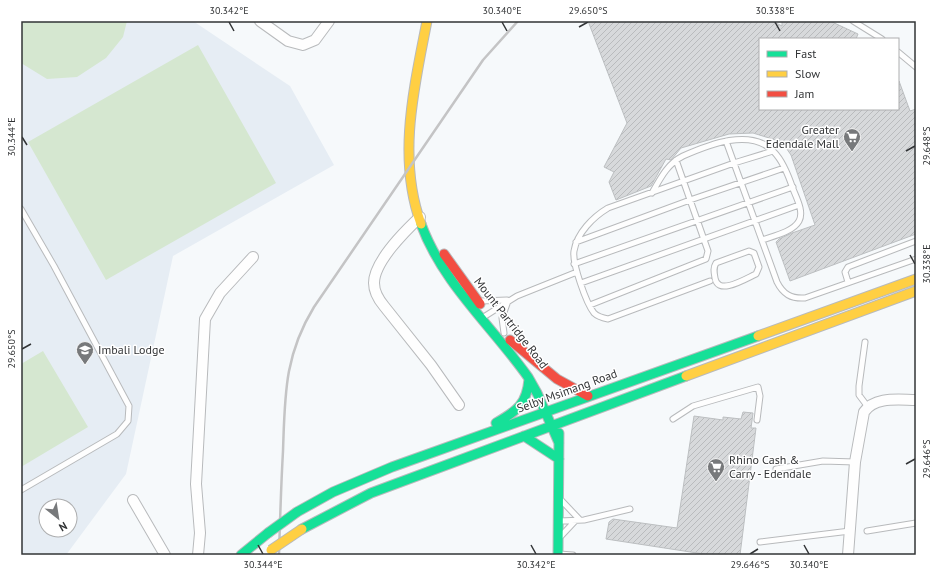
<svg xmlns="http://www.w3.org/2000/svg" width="937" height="576" font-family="'PT Sans',sans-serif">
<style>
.built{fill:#e6edf4;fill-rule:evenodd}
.pitch{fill:#d5e7d0}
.building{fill:url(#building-hatch);stroke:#bcbfc1}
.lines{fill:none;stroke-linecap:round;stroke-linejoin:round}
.lane-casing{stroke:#b8babc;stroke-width:7}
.street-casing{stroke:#b8babc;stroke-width:12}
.fast-casing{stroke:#b8babc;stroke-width:11}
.slow-casing{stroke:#b8babc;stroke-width:11}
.jam-casing{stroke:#b8babc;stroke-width:11}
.lane{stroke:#fefefe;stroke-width:5}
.street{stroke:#fefefe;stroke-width:10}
.fast{stroke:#16e098;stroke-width:9}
.slow{stroke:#ffcf43;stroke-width:9}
.jam{stroke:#f24e42;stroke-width:9}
.rail{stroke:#c4c4c5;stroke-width:2.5}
.fast-bridge-casing{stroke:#b8babc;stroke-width:11;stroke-linecap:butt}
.slow-bridge-casing{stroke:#b8babc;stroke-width:11;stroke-linecap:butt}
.fast-bridge{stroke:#16e098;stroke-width:9}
.slow-bridge{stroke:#ffcf43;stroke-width:9}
.ticks{fill:none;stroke:#323436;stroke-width:1.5}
.labels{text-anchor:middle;stroke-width:3;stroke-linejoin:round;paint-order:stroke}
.poi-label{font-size:12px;fill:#323436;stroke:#fff;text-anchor:start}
.street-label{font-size:12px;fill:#323436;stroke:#fff}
.neatline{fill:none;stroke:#323436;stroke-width:1.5}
.ticks-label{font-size:10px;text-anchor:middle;fill:#323436}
</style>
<defs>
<pattern id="building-hatch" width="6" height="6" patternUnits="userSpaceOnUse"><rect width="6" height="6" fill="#d7d9db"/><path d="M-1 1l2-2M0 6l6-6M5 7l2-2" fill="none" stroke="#b9bbbd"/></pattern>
</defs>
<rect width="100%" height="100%" fill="#f6f9fb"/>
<!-- built -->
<path class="built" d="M21,21h172l97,65 44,79 -161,91 -47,218 -60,81h-45zM46,506h24v24h-24z"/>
<!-- pitch -->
<path class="pitch" d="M21,21h106l-4,16 -17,21 -29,19 -30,2 -26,-16z
M198,45l78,138 -170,97 -78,-138z
M43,351l45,76 -67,40v-103z"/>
<!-- building -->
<path class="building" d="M588,21h184l10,5v-5h48l28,13 -2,5h-96v70h138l1,-28 11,30 6,-2v125l-126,47 -14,-39 3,-3 13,-6 23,-8 -24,-70 -9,-13 -29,-9 -24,1 -48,14 -10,12 -5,-1 -15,27 -35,14 -7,-18 5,-10 -10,-5 23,-44z
M743,412l10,1 -2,15h5l-16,127h-30l-104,-16 3,-17 4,-3 64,9 17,-112 29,4v-3l18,2z"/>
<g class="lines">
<!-- lane casing -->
<g class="lane-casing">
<path id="lane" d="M853,21l29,18
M898,52l18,15
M726,141l51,141c6,12 14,17 28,16l111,-39
M652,193c8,-14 15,-29 31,-37 25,-11 68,-29 91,-4 9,9 15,25 19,37 4,10 11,23 6,32 -6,11 -26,15 -37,19
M21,209l33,57 75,140 -1,15 -11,13 -96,56
M576,242l114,-42 94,-32
M749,251l5,2 5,14 -3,7c-11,5 -38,22 -41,4 -1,-6 -2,-10 1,-15z
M574,264l219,-77
M710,281l-102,38c-5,-1 -10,-2 -14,-6 -8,-10 -22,-50 -20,-62 3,-18 19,-34 34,-43l126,-45 39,-12
M848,282l-3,-10 3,-5 68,-26
M581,283l218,-78
M481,301l26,-1
M590,305l116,-46 2,-8 -32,-91
M482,318l35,-22 60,-24
M504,333l-2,-15 6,-17
M865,342l-6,44v9l9,12
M673,419l20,-13 65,-19 2,9 -3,24
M776,469l47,-8 32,1
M561,500l19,20
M559,521l25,-1 46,-11
M867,531l49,-8
M561,536l15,-16
M760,542l90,-11
M559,554l14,1"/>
</g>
<!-- street casing -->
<g class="street-casing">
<path id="street" d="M260,21l28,20 15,4 12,-5 14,-19
M420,217c-15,14 -46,45 -46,66 0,8 5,17 10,23l47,59 28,40
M133,500l32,55
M198,555l2,-22 -4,-49 9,-165 15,-26 33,-36
M848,555l7,-93 9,-50c11,-16 35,-12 52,-12"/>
</g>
<!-- fast casing -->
<g class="fast-casing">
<path id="fast" d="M421,224c22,60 71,102 107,153l9,16 22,50
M496,423c21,-12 31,-19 33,-44
M524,436l35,23
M297,512l36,-20 59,-25 366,-131
M302,529l69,-36 315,-117
M241,555l27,-22
M558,555l1,-122"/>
</g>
<!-- slow casing -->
<g class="slow-casing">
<path id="slow" d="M421,224c-24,-66 -7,-136 6,-203
M758,336l158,-57
M686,376l230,-85"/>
</g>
<!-- jam casing -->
<g class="jam-casing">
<path id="jam" d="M444,254l36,50
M510,340l47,39 31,17"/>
</g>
<!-- lane -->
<use href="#lane" class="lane"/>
<!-- street -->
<use href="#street" class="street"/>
<!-- fast -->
<use href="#fast" class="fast"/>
<!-- slow -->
<use href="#slow" class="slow"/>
<!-- jam -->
<use href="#jam" class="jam"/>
<!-- rail -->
<path class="rail" d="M279,555c1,-35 2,-69 4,-104 2,-55 1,-95 31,-144l169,-247 35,-39"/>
<!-- fast-bridge casing -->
<g class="fast-bridge-casing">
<path id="fast-bridge" d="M268,533l29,-21"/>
</g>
<!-- slow-bridge casing -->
<g class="slow-bridge-casing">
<path id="slow-bridge" d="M271,550l31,-21"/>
</g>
<!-- fast-bridge -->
<use href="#fast-bridge" class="fast-bridge"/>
<!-- slow-bridge -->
<use href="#slow-bridge" class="slow-bridge"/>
</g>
<!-- ticks -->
<path class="ticks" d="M229,22l5,9M502,22l5,9M775,22l5,9M579,27l9,-5M22,137l5,8M906,151l9,-5M910,255l5,9M22,349l9,-5M906,464l9,-5M258,545l5,9M531,545l5,9M804,545l5,9M750,554l8,-5"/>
<!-- icons -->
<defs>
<g id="supermarket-pin" transform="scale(0.9)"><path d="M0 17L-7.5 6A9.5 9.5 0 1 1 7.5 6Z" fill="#77797b" stroke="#fff"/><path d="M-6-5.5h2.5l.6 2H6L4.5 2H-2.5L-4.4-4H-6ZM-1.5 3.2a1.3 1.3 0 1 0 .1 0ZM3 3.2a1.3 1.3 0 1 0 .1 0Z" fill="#fff"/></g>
<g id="school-pin" transform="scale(0.9)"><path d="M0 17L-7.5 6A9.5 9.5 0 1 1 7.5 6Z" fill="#77797b" stroke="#fff"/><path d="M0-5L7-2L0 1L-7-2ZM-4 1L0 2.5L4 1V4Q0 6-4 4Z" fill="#fff"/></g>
</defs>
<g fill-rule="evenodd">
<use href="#supermarket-pin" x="852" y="137"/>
<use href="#school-pin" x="85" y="350"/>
<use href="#supermarket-pin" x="716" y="467"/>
</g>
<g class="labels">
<!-- poi labels -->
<g class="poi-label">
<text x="839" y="134" text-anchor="end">Greater<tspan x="839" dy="14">Edendale Mall</tspan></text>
<text x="98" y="354">Imbali Lodge</text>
<text x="729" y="464">Rhino Cash &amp;<tspan x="729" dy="14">Carry - Edendale</tspan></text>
</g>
<!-- street labels -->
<g class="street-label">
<text transform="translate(511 323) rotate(52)" y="4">Mount Partridge Road</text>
<text transform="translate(567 391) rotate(-20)" y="4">Selby Msimang Road</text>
</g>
</g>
<!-- border -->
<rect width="937" height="576" fill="none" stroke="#ffffff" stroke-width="44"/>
<!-- legend -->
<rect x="759" y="38" width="140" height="72" fill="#ffffff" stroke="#adaeaf"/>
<rect x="767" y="51" width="20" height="6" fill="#16e098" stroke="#adaeaf"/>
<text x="795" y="58" font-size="12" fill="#323436">Fast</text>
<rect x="767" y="71" width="20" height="6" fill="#ffcf43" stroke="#adaeaf"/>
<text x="795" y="78" font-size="12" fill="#323436">Slow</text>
<rect x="767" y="91" width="20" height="6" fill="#f24e42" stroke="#adaeaf"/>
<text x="795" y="98" font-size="12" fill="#323436">Jam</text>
<!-- north arrow -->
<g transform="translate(58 518) rotate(150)"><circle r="19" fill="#ffffff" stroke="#adaeaf"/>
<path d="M0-3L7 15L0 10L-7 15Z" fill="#77797b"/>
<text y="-6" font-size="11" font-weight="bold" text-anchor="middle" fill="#323436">N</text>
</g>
<rect x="22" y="22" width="893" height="532" class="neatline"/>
<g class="ticks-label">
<text x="229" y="14">30.342°E</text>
<text x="502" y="14">30.340°E</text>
<text x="588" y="14">29.650°S</text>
<text x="775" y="14">30.338°E</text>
<text transform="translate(11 137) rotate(-90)" y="4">30.344°E</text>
<text transform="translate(926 146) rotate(-90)" y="4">29.648°S</text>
<text transform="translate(926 264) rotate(-90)" y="4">30.338°E</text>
<text transform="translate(11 349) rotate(-90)" y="4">29.650°S</text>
<text transform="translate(926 459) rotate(-90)" y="4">29.646°S</text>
<text x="263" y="568">30.344°E</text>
<text x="536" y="568">30.342°E</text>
<text x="750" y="568">29.646°S</text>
<text x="809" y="568">30.340°E</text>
</g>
</svg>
